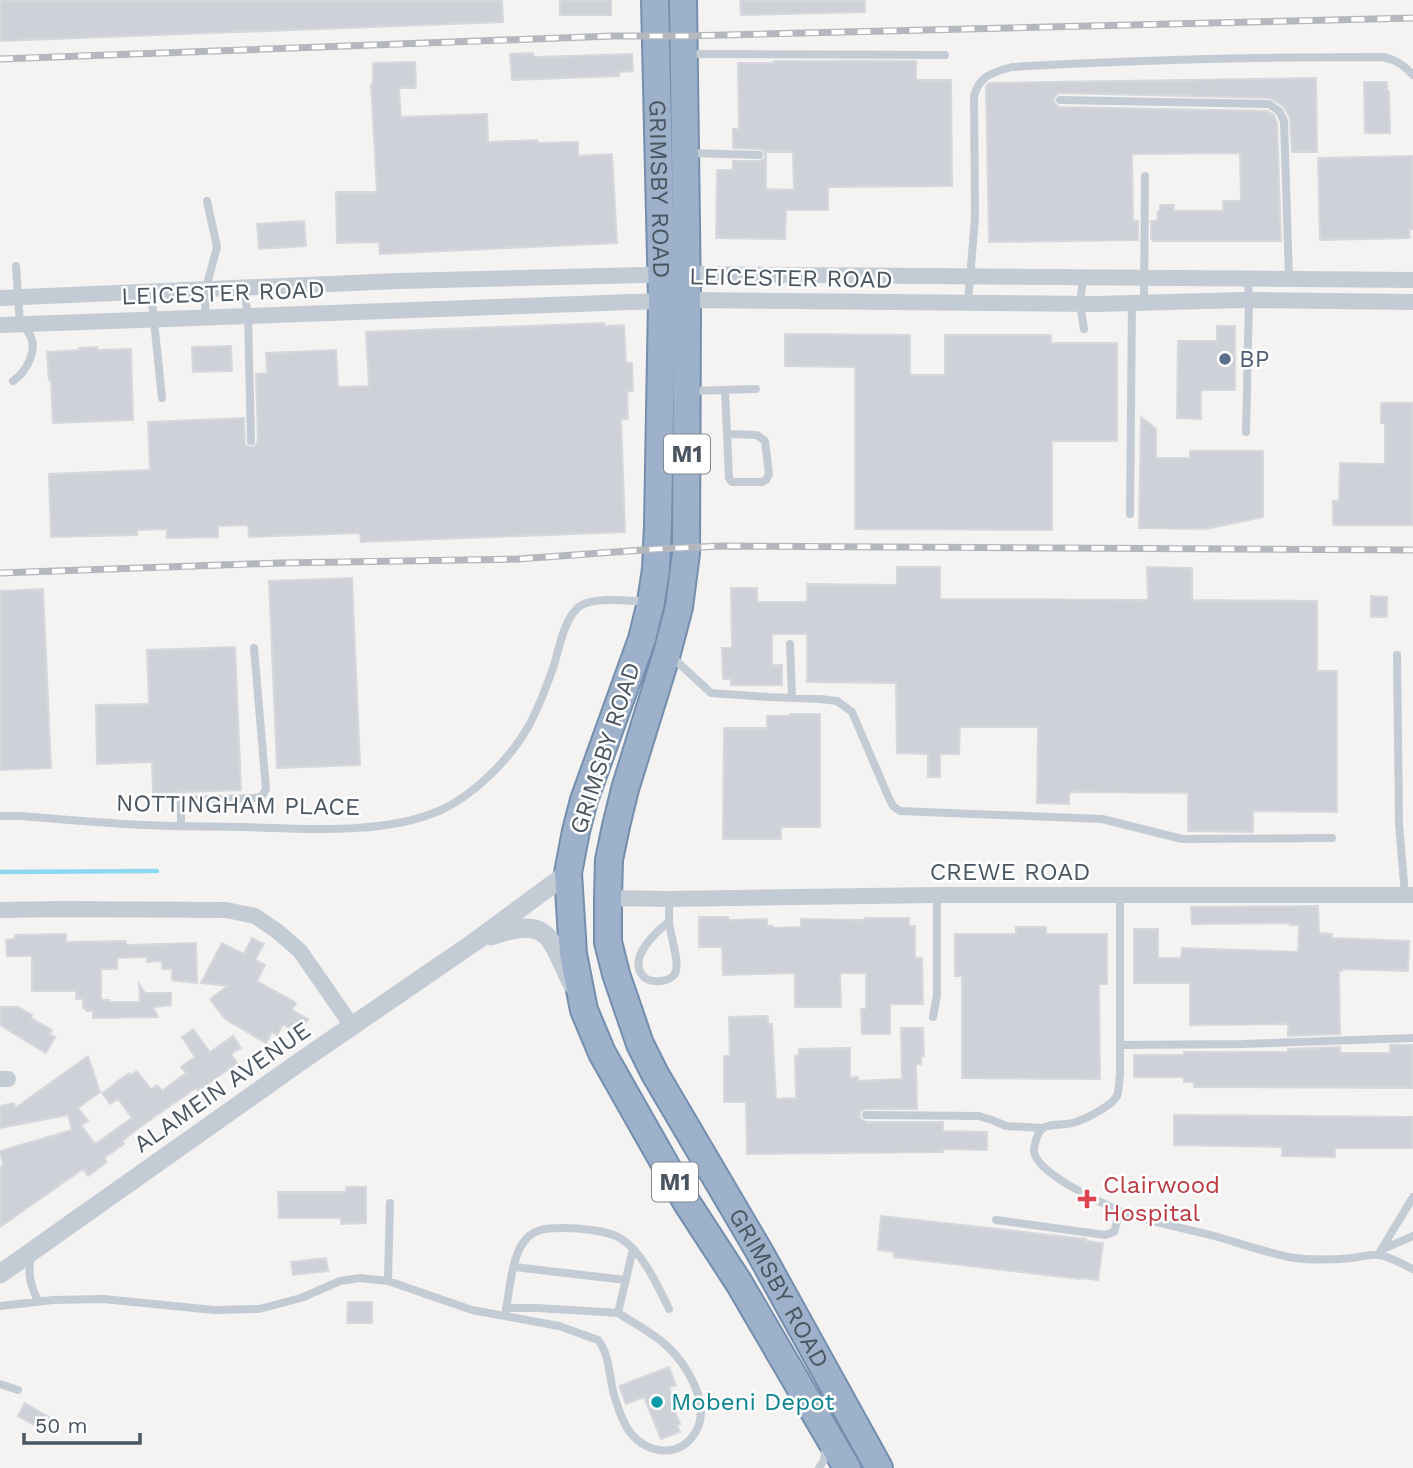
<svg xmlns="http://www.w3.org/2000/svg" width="1413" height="1468" font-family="'Work Sans',sans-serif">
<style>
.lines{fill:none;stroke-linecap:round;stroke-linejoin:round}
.stream{stroke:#8cd8f1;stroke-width:4.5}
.building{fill:#ced1d7;stroke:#d6d8de;stroke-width:2;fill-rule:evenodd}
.trunk-casing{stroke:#748eae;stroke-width:30}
.service{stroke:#c3ccd4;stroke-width:8}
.minor{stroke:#c3ccd4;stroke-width:16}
.tertiary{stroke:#c3ccd4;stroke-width:19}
.trunk{stroke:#9db2ca;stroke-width:26}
.rail-casing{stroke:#b4b7bd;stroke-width:7}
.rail{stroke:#fff;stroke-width:4.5;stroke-dasharray:13;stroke-linecap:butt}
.service-dot{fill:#5c6f8a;stroke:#fff;stroke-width:2.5}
.health-dot{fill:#e0444e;stroke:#fff;stroke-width:2.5}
.culture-dot{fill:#0f9aa8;stroke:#fff;stroke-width:2.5}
.labels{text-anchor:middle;stroke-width:5;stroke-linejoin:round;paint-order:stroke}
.shield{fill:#fff;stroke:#808890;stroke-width:2}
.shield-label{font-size:23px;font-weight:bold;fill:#495561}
.street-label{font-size:24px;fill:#495561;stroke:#fff}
.service-label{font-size:24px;fill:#4e5e75;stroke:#fff;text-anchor:start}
.health-label{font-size:24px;fill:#be3a42;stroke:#fff;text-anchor:start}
.culture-label{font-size:24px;fill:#0d838f;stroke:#fff;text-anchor:start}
</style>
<rect width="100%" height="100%" fill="#f5f2f2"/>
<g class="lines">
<!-- stream -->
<path class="stream" d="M0,872l157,-1"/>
</g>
<!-- building -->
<path class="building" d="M0,0h502l1,22 -503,19z
M560,0h51v15h-51z
M740,0h125v12l-124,3z
M533,53l1,4 98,-3 1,17 -14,1v4l-107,4 -2,-26z
M774,61h142v19h35l1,106 -124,1v23h-42l-1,29 -69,-1 1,-68h16v-9h27l4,-2 1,-3 -1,-5 -4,-2 -27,-1v-19h6l-1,-66h36zM766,152h27l1,38 -28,-1z
M415,62l1,26h-17l2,29 86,-3 1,28 49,-2 1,3 40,-1v14l34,-2 5,89 -237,11 -1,-12 -42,1 -1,-51h41l-6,-108h2v-21z
M1316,78l1,74h-25l-2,-34 -7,-12 -13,-8 -210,-5 -4,2 -2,4 1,5 5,3 207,4 7,4 3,8 4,118h-128l-2,-2v-18h6l1,-10h2v-6h14v6h49v-10h18l-1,-48 -108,1 1,67h5v19l-149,2 -3,-156 3,-3z
M1364,82h23v9h2l1,42h-25z
M1413,156v73h-4l1,9 -90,2 -2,-82z
M304,221l2,25 -47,3 -2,-25z
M604,323v3l20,-1 2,38h6l1,28 -6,1 1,27h-7l4,113 -264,10 -1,-9 -111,4 -1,-12 -30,1v11l-51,1v-9l-30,1v5l-86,2 -2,-63 101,-4 -2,-48 96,-4 1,26 5,3 5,-1 3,-5 -2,-67 11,-1 -1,-20 70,-3 2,37 31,-1 -3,-54z
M1217,326h18v64h-34v29l-24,-1 1,-77h39z
M785,334l125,1v40h35v-40h106v8h66v98h-65v89l-197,-1v-162l-70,-1z
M231,346l1,25 -39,1 -1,-25z
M97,347v3l34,-1 2,71 -80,3 -2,-43h-2l-2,-28 32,-2v-2z
M1381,403h32v122h-80v-24h6l1,-38 45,1v-41h-4z
M1141,417l15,12v29h34v-7h73v66l-57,12 -67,-1z
M897,567h43v32l208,1 -1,-33 45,1v32l125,1v70h20v141l-84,-1v21l-65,-1v-38l-119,-1v12l-32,-1 1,-76h-78l-1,27h-19v23h-12v-23l-31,-1 -1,-70 -89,-1v-48h-35v31h10v20h-51v-6h-8l-1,-31h10l-1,-60h26v14h50v-18l90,1z
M352,578l8,187 -83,3 -8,-187z
M43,589l8,179 -51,2v-179z
M1371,596l16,1v20h-16z
M235,647l6,143 -88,3 -1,-31 -55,2 -1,-59 53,-1 -2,-54z
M790,714h30v113h-39v12h-58l1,-111h43v-12h23z
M1318,906l1,27 13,1v4l77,3 -1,30 -66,-2v2h-3l1,63 -52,2v-12l-98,1v-42h-56v-54h24v29h23l1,-10 116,4 1,-27h-9v-2l-98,1 -1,-17z
M699,917h29v3l39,-1v7h6v2l28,-1v-8l64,1v-2h44v8h6v32h7l1,46h-33v30h-28l-1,-25h5v-36h-26l1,34h-46v-33l-1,-1 -71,2 -1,-28h-23z
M1016,927h30v7h61v50h-8l1,95 -138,-1v-102h-7v-42h61z
M66,934v8l60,-1v4l70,-2 1,40 -25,-3v-11h-10v-8l-15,1v-5l-30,1v11h-16v31h8v2h31l-1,-18 6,9h26v12l-18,2 5,10 -65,1v-7h-7v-4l-3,1v-9h-7v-8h-44v-35h-25l-1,-16 9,-1v-4z
M252,938l12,6 -9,16 10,5 -8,16 39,22 -4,7 16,9 -9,15 -16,-10 -6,11 -5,-3 -6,11 -41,-24 -15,-20 18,-13 -27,-3 21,-40 22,11z
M0,1007h18l14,8 -1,3 21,12 -3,4 6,3 -9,16 -46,-28z
M768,1016v8h4l4,75 20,-1 -1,-42 4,-1v-6l51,-1v30l8,-1v4l44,-2 -1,-51h22l1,28 -3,1v7h-5l1,45h-52l-5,3v6l6,4h77v9l44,1v18l-44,-1v3l-196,2 -1,-52h-22v-46h6l-1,-39z
M193,1029l17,23 23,-16 8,12 -10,6 6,9 -39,28 -2,-3 -49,34 -25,19 2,3 -20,14 3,4 -19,14 -5,-7 -83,58v-59l3,-3 -3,-14 72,-21 -4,-15 -68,13v-22l14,-3 1,5 73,-52 12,36 -22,16 10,13 -7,4 14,19 37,-26 -14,-19 -8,5 -8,-11 27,-20 2,2 6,-4 14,18 6,-4 5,6 24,-18 -5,-6 14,-10 -13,-20z
M1390,1045h23v43l-219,-1v-5h-10v-5h-50v-22h50v-3h104v-3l52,-2v6h50z
M1174,1115l239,2v31h-78v9l-53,-1v-9l-108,-2z
M346,1187h20v36l-25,1v-6h-62l-1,-26h68z
M881,1216l205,23v2l17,2 -5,37 -17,-2 -1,1 -186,-22v-5l-16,-2z
M326,1258l2,13 -35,4 -2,-13z
M348,1302h24v21h-25z
M669,1367l7,18 -7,2 4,10 -3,2 10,25 -3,1 3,7 -19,7 -17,-42 -18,7 -7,-18z
M25,1403l27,16 -7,12 -27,-15z"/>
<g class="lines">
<!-- trunk casing -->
<g class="trunk-casing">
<g id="trunk">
<path id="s1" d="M655,0l7,300 -4,225 -2,44 -5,33 -9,37 -58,161 -8,31 -8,42 5,81 11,56 18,43 85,150 52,80 108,185"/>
<path id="s2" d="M683,0l4,300 -1,253 -7,54 -12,46 -42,136 -9,37 -7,34 -1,38v44l8,32 24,70 15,30 104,177 120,217"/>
</g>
</g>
<!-- service -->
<path class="service" d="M689,54l256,1
M1060,100l209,4 10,7 5,10 5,158
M689,153l70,2
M1083,278l-3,26 4,25
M244,288l4,27 3,126
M151,292l11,106
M968,302l7,-84 -1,-122c5,-20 19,-24 38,-29 124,-7 247,-10 371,-10 13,3 21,8 30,18
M1144,303l1,-127
M205,317l1,-29 11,-41 -10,-46
M13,381c14,-10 27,-33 15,-49 -2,-3 -5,-5 -8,-8l-4,-58
M725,390l4,88 3,4h30l4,-2 3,-6 -4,-33 -8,-6 -30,-1
M690,391l66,-2
M1246,432l3,-132 -1,-21
M1130,514l2,-211
M790,644l2,53
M1397,655l2,168 6,72
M672,657l39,36 57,4 52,2 17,2 15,11 36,84 5,10 7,5 202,8 80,20 150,-1
M0,816h18c43,3 85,7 127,9 34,2 68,1 101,2 60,2 140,8 195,-17 33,-15 69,-51 87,-83 10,-18 18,-39 25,-59 6,-18 11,-51 27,-62 15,-10 50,-5 68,-4
M181,826v-23l5,-3 69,-2 7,-2 4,-7 -12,-141
M1120,895v180c-1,6 -1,15 -3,21 -6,11 -38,27 -50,28 -22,2 -28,-1 -33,24 -4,23 68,55 86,63 31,12 66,17 98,26 24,7 47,15 71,20 22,4 42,3 63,1 9,-1 18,-4 27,-3 12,2 23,9 34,14
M669,922c-12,9 -42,36 -26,54 7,8 30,7 33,-5 3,-13 -6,-36 -7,-49 0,-8 0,-15 1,-23
M933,1017l4,-22v-100
M1120,1045l123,-1 170,-6
M866,1115l113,1 13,4 14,6 36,2
M996,1220l109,15 9,-3 6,-21
M1381,1250l32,-14
M1378,1255l35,-58
M31,1257c-4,17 0,29 7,44
M514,1267l112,13
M388,1281l2,-78
M0,1306l53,-6 50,-1 111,11 45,-1 42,-11 39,-17 20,-3 28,3 84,29 87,16 39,14c11,14 11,33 15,51 3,11 7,24 13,35 16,29 57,36 72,1 11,-26 -12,-63 -31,-81 -14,-13 -33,-23 -49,-33
M506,1308h31l81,5 15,-64
M505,1316c4,-20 6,-57 18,-73 9,-14 23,-15 38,-15 17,0 45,2 59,10 22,13 38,48 49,71
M0,1384l18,6
M819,1468l5,-8 2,-15"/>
<!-- minor -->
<path class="minor" d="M0,298l399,-17 287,-7 727,6
M0,325l687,-25 410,4 146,-4 170,2
M608,898l62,1 267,-4h476
M0,910l61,-1 165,1 29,6 22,15 23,20 52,75
M0,1079h8"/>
<!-- tertiary -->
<path class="tertiary" d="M491,936c59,-21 58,1 81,48
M0,1274l301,-213 172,-118 95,-70"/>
<!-- trunk -->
<use href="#trunk" class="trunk"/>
<!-- rail casing -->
<g class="rail-casing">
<path id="rail" d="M0,59l613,-23h71l729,-18
M0,573l280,-10 238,-4 139,-10 64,-3 692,4"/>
</g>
<!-- rail -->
<use href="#rail" class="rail"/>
</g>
<!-- markers -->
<circle class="service-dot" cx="1225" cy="359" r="7"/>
<path class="health-dot" d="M1083.5 1188.5h7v7h7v7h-7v7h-7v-7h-7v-7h7z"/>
<circle class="culture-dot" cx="657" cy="1402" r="7"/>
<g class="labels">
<!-- shield labels -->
<g class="shield">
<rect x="664" y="434.5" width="46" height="39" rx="5"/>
<rect x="652" y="1162.5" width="46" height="39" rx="5"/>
</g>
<g class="shield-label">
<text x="687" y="462">M1</text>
<text x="675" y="1190">M1</text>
</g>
<!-- street labels -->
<g class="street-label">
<text dy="8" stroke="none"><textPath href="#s1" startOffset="189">GRIMSBY ROAD</textPath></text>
<text transform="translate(791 278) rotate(1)" y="8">LEICESTER ROAD</text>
<text transform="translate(223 293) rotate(-2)" y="8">LEICESTER ROAD</text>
<text transform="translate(605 748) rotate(-72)" y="8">GRIMSBY ROAD</text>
<text transform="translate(238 805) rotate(1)" y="8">NOTTINGHAM PLACE</text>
<text x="1010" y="880">CREWE ROAD</text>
<text transform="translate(222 1087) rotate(-35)" y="8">ALAMEIN AVENUE</text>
<text dy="8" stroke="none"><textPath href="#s2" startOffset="1340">GRIMSBY ROAD</textPath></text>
</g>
<!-- service labels -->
<g class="service-label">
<text x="1239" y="367">BP</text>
</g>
<!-- health labels -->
<g class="health-label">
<text x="1103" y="1193">Clairwood<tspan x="1103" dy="28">Hospital</tspan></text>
</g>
<!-- culture labels -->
<g class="culture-label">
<text x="671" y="1410">Mobeni Depot</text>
</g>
</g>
<!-- scale -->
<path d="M24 1433v10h116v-10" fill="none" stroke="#495561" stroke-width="3.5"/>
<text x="35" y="1433" font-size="21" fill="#495561" stroke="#ffffff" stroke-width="5" paint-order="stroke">50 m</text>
</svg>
